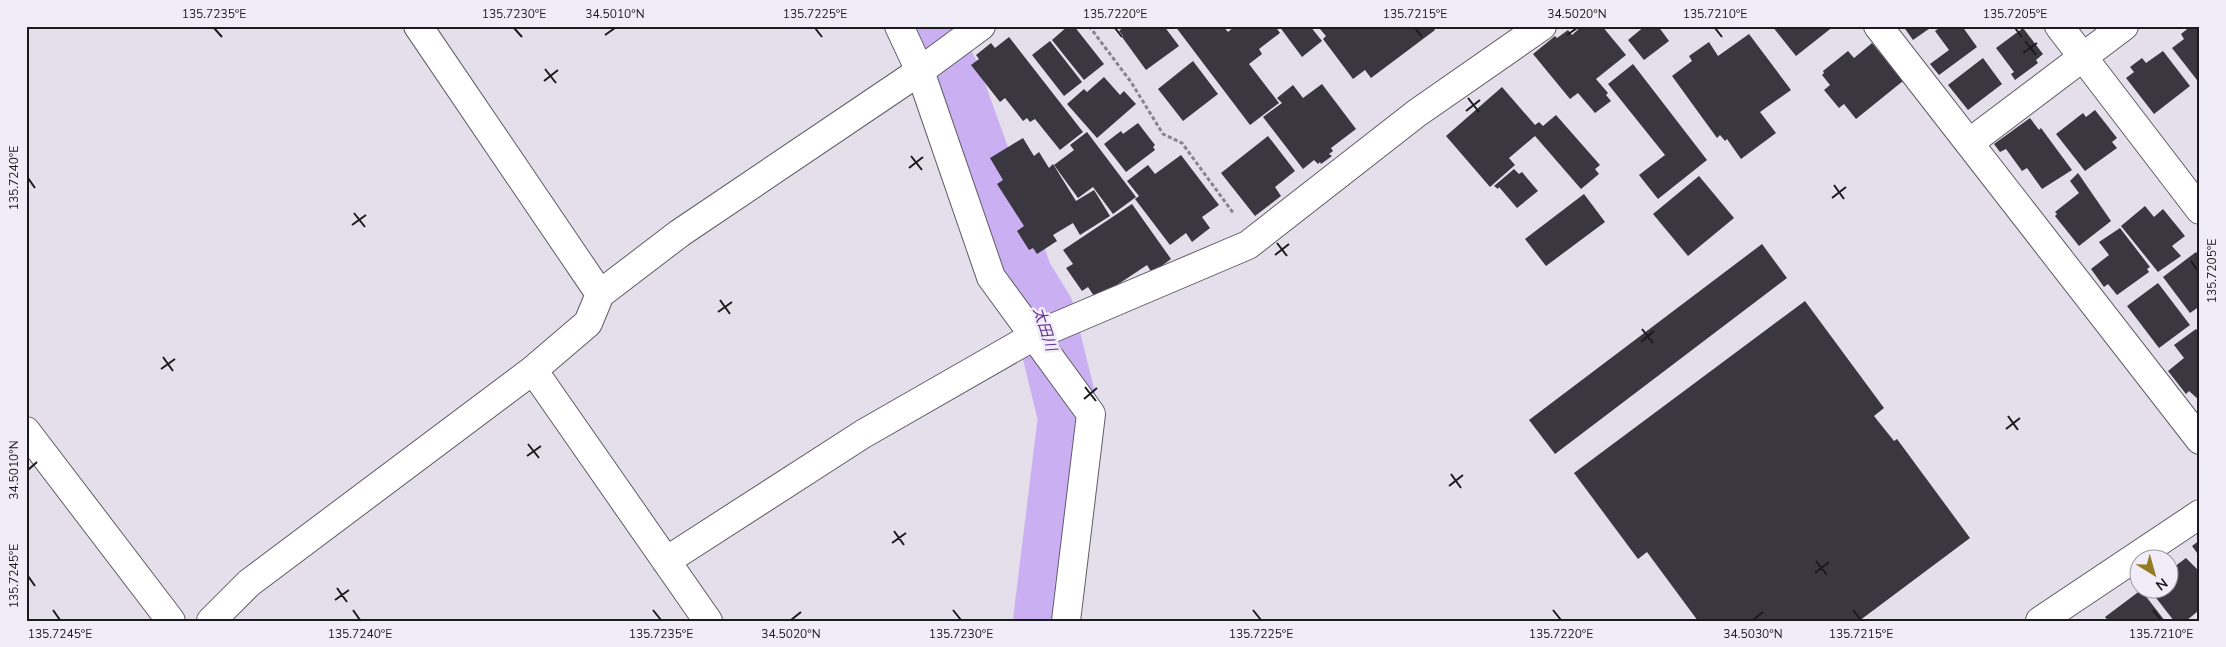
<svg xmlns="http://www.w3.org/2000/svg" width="2226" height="647" font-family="'Nunito Sans','Noto Sans JP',sans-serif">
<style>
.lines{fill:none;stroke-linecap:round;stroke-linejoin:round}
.river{stroke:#cbaff3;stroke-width:62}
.building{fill:#3a3740}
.minor-casing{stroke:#605c66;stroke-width:30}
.path{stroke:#87848c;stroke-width:3;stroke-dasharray:4 2.5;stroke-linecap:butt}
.minor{stroke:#fff;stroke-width:28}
.ticks{fill:none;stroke:#1b1a1e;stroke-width:2}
.labels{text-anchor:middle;stroke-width:5;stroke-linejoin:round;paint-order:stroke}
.water-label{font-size:15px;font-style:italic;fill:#613293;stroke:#f1edf8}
.neatline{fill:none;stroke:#1b1a1e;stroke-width:2}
.ticks-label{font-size:12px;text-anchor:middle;fill:#1b1a1e}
</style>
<rect width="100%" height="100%" fill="#e4dfeb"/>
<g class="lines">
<!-- river -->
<path class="river" d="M923,26l26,49 73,202 21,34 26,106 -25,204"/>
</g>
<!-- building -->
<path class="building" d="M1068,26h6l30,38 -20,16 -32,-40z
M1125,26h39l15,20 -33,24 -24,-33 1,-1 -4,-5z
M1175,26h48l5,6 7,-6h40l5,7 -21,16 3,5 -13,10 30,39 -29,22z
M1279,26h31l12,15 -20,16z
M1321,26h111l3,4 -64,48 -6,-8 -12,9 -30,-40 3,-3 -6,-7z
M1582,26h20l24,29 -30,24 12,14 -2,2 5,6 -16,12 -17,-20 -8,6 -37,-45 22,-18 2,2 11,-8 4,5z
M1645,26h13l11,15 -25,19 -16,-20z
M1772,26h62l-38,30z
M1903,26h30l-20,14z
M1942,26h20l15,21 -38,28 -9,-11 19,-14 -14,-19z
M2191,26h9v52l-3,2 -25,-32 12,-9 -3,-5z
M2023,28l20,26 -7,6 2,3 -23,17 -4,-6 3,-2 -18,-24z
M1749,34l42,56 -31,22 16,21 -35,26 -14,-20 -2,2 -5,-6 -3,3 -45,-62 20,-15 -3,-5 20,-14 9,14z
M1009,37l74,95 -23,18 -25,-31 -5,3 -3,-4 -4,3 -18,-23 -5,4 -29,-37 8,-6 -3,-4 15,-12 4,5z
M1050,41l32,41 -18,14 -32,-41z
M1872,43l31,38 -47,38 -12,-15 -5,4 -15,-18 6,-5 -8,-10 2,-2 -1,-2 25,-20 6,7z
M2163,51l27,35 -36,28 -28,-36 8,-6 -4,-5 12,-9 4,5z
M1983,58l19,26 -34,26 -20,-25z
M1193,61l25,33 -35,27 -25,-32z
M1633,64l74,96 -49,39 -19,-24 26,-20 -57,-71z
M1104,77l16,18 4,-4 12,13 -39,34 -30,-34 17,-15 3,3z
M1322,84l34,45 -25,19 2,3 -4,3 3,2 -11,8 -1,-2 -2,2 -4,-4 -11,9 -40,-52 19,-14 -5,-5 16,-13 10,13z
M1502,87l33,38 4,-3 4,4 13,-11 44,50 -5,4 4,5 -18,15 -46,-53 -26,22 6,7 -25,22 -44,-51z
M2095,110l22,28 -5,4 5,6 -32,23 -29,-37 27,-21 3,4z
M2030,118l9,12 2,-2 31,42 -30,19 -15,-21 -5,3 -16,-22 -6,3 -6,-8z
M1138,123l17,22 -2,2 2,3 -29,22 -22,-28 17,-13 2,3z
M1087,132l49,65 -23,17 -20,-27 -15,11 -24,-33 20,-15 -4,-5z
M1268,136l27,35 -20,16 6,9 -26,20 -34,-43z
M1023,138l11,18 5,-4 10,16 4,-4 23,37 18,-11 16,26 -30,19 -7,-12 -20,12 4,6 -20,13 -4,-6 -4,2 -12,-19 7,-5 -27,-42 6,-4 -13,-22z
M1181,155l38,50 -17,12 8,11 -18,14 -6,-9 -16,12 -35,-46 4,-3 -12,-15 21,-16 7,9z
M1514,169l5,5 3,-2 16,19 -21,17 -18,-21 -1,2 -4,-3z
M2078,173l33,48 -32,25 -24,-30 2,-2 -2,-2 24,-19 -9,-12z
M1699,176l35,42 -46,38 -35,-42z
M1584,194l21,28 -59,44 -21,-27z
M1132,204l39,55 -19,14 -5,-8 -51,34 -8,-12 -6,4 -16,-23 7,-4 -10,-14z
M2145,206l9,11 9,-8 22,27 -13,10 9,10 -23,16 -37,-46z
M2120,228l30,39 -3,2 2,3 -32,23 -9,-11 -4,3 -13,-18 18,-14 -10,-13z
M1762,244l25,34 -232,176 -26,-34z
M2196,252l4,5v49l-10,7 -27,-36z
M2158,283l32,42 -31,23 -32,-42z
M1805,301l79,107 -10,8 20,25 3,-2 73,99 -111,83h-161l-51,-69 -9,7 -64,-86z
M2196,329l4,4 -1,67 -10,-9 -3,3 -18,-23 16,-13 -10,-13z
M2200,540v17l-8,-11z
M2186,558l14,14v42l-2,-3 -12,10h-12l-24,-31h18v-22l2,2z
M2141,590l24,31h-57l-3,-4z"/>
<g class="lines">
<!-- minor casing -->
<g class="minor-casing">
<path id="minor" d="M418,26l182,268
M899,26l21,45 71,206 100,137 -25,207
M1878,26l322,414
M2059,26l141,184
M1969,143l155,-117
M533,370l175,251
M26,431l145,190
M666,561l197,-127 171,-98 214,-91 169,-132 125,-87
M211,621l38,-38 284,-213 55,-47 12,-29 80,-61 240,-162 61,-45
M2040,621l160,-107"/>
</g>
<!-- path -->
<path class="path" d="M1089,26l42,56 32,52 19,9 52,71"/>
<!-- minor -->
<use href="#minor" class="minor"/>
</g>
<!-- ticks -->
<path class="ticks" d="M214,28l8,9M514,28l8,9M815,28l7,9M1115,28l7,9M1415,28l7,9M1715,28l7,9M2015,28l7,9M605,35l10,-7M1567,35l10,-7M2025,41l11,14M2023,53l14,-10M545,69l11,14M544,81l14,-11M1468,98l11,14M1466,111l14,-11M911,156l11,14M909,168l14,-11M28,178l7,10M1834,185l10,14M1832,198l14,-11M354,213l11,14M352,225l14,-10M1277,243l10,13M1275,255l14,-11M2191,261l7,10M720,300l10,14M718,312l14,-10M1642,329l11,14M1641,342l13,-11M163,357l10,14M161,369l14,-10M1085,387l11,14M1084,399l13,-11M2008,416l10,14M2006,429l14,-11M528,444l11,14M527,456l14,-10M28,470l9,-8M1451,474l10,14M1449,486l14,-11M894,531l10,14M892,543l14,-10M1816,561l11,14M1815,573l14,-11M28,576l7,10M337,588l10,14M335,600l14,-10M53,610l7,10M353,610l7,10M653,610l8,10M953,610l8,10M1253,610l8,10M1553,610l8,10M1853,610l8,10M2153,610l8,10M791,620l10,-8M1753,620l10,-8"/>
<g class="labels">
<!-- water labels -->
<g class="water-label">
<text transform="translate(1045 329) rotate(72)" y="5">太田川</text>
</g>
</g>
<!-- border -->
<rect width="2226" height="647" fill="none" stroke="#f1edf8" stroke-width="55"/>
<!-- north arrow -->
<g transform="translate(2154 574) rotate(143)"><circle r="24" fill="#f1edf8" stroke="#9b99a1"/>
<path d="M0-4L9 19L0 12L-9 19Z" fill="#947c23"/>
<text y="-8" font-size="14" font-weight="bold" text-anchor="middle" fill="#1b1a1e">N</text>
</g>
<rect x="28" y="28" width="2170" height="592" class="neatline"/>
<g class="ticks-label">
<text x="214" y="18">135.7235°E</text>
<text x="514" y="18">135.7230°E</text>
<text x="615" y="18">34.5010°N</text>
<text x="815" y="18">135.7225°E</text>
<text x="1115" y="18">135.7220°E</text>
<text x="1415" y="18">135.7215°E</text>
<text x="1577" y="18">34.5020°N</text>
<text x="1715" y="18">135.7210°E</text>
<text x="2015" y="18">135.7205°E</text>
<text transform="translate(14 178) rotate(-90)" y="4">135.7240°E</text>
<text transform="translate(2212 271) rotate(-90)" y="4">135.7205°E</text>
<text transform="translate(14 470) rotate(-90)" y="4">34.5010°N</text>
<text transform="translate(14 576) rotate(-90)" y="4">135.7245°E</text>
<text x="60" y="638">135.7245°E</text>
<text x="360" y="638">135.7240°E</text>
<text x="661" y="638">135.7235°E</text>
<text x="791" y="638">34.5020°N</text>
<text x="961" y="638">135.7230°E</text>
<text x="1261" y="638">135.7225°E</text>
<text x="1561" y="638">135.7220°E</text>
<text x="1753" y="638">34.5030°N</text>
<text x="1861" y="638">135.7215°E</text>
<text x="2161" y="638">135.7210°E</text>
</g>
</svg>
